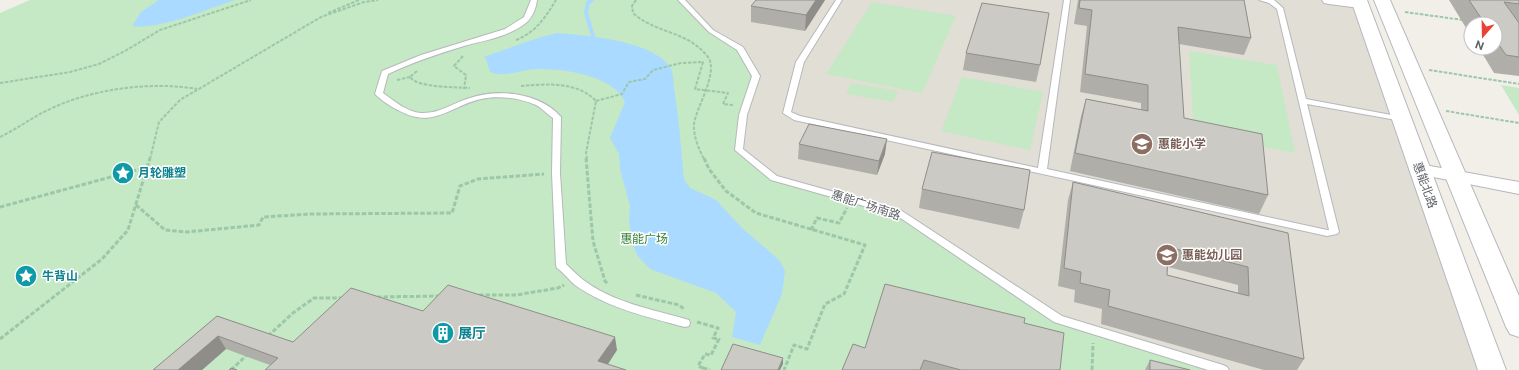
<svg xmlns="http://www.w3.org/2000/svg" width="1519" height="370" font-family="'Public Sans','Noto Sans SC',sans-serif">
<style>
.education{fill:#e1ded6}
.green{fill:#c5e8c5}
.water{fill:#aadaff}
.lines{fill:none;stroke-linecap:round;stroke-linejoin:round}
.stream{stroke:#aadaff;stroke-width:4}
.service-casing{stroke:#b5b8bc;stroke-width:2}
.minor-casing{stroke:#b5b8bc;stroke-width:2}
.tertiary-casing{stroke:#b5b8bc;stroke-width:2}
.path-far1{stroke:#9cc7a9;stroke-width:2;stroke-dasharray:3.5 1.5;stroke-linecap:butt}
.path{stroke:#9cc7a9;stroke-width:3;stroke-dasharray:4.5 2;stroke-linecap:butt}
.service{fill:#fff;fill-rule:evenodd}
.minor{fill:#fff;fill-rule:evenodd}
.tertiary{fill:#fff;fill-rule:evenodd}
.wall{fill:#afaea9;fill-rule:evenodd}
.shaded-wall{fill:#8f8d8a}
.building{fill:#cccac5;stroke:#8f8d8a;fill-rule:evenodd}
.labels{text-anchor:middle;stroke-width:3;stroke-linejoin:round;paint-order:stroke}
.education-label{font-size:12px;font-weight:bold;fill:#785e54;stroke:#fff;text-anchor:start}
.culture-label{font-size:12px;font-weight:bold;fill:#0d838f;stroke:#fff;text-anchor:start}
.street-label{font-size:12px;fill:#5f6368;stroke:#fff}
.park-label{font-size:12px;fill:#348238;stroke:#fff}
.near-culture-label{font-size:14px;font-weight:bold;fill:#0d838f;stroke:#fff;text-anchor:start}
</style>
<rect width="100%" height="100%" fill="#f1efe8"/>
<!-- education -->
<path class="education" d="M681,0h648l31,4 132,366h-269l-165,-51 -284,-141 -35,-28 -28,-119z"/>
<!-- green -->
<path class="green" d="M30,0h651l30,31 29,18 16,27 -13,39 -4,35 35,28 125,35 159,106 165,51h-1223v-357z
M872,2l84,14 -34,77 -96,-19z
M1189,51l88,14 18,88 -101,-20z
M962,77l81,15 -13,58 -89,-19z
M851,83l47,8 -5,11 -47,-8z
M1501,85l18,3v27z"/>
<!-- water -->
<path class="water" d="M159,0h76c-28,9 -75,30 -103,26l9,-14z
M556,33c29,2 98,8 114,34 4,7 3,14 4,21 5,30 7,61 10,91l6,9 26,12 26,28 38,33 5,10 -3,23 -22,51 -28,-8 4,-25 -20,-19 -66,-24 -13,-14 -5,-13 -3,-22 1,-14 -10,-37 -1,-15 -9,-16 15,-36c-11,-27 -64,-34 -90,-33 -16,1 -30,9 -45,3l-4,-13 -2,-2 48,-17z"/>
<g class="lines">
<!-- stream -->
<path class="stream" d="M592,0l-4,3 -2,10 7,23"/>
<!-- service casing -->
<g class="service-casing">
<path id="service" d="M531,0h6c-1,8 -4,16 -10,22 -18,15 -42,18 -63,24 -26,8 -51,16 -76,28l-5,19c11,8 24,19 38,20 18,1 32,-10 49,-15 28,-10 71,-5 91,19l-1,56 6,91c5,5 10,10 16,15 31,24 70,30 107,41l1,3 -1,3 -4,1c-37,-10 -78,-19 -110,-42 -6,-5 -11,-12 -18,-17l-1,-3 -4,-92 1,-55c-6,-4 -11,-10 -17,-13 -16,-7 -38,-10 -55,-6 -31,7 -48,31 -83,11 -8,-4 -17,-10 -23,-16l7,-23 39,-16 84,-26 19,-12z
M678,0h7l28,30 30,17 17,29 -13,39 -4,34 34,27 125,35 160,105 161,49 4,2 2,3h-21l-154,-48 -158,-107 -125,-35 -36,-30 4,-35 13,-39 -15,-26 -28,-18z
M836,0h6l-38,62 -13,50 9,4 238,52 26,-168h6l-23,169 280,61h2l-52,-221 -8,-6 -10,-3h15l9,8 23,91 96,18 4,2 -4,2 -95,-17 32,128 -2,2 -10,2 -533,-116 -11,-7 13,-51z"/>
</g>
<!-- minor casing -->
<g class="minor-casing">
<path id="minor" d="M1322,0h37l6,1 2,3 -2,3 -5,1 -31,-4 -5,-1z
M1419,164l100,18v12l-106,-21 -3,-4 3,-4z"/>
</g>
<!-- tertiary casing -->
<g class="tertiary-casing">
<path id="tertiary" d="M1351,0h16l139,370h-28z
M1374,0h16l129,296v41l-9,-3 -4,-7z"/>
</g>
<!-- path-far1 -->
<path class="path-far1" d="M636,0l-4,6 1,7c23,21 54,17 75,44 11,15 -12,51 -14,67 -1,11 5,26 10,35
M1405,12l58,8
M328,13l31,-13
M516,40c20,-8 29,-22 40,-40
M463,56l-9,10 12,9 -2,14
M1429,70l90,14
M417,71l-7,6c7,11 47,10 60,11
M397,80l13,-3
M0,83l70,-11 29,-8 26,-13 35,-21 91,-30
M521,86c25,-2 56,-5 75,15l-10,52 1,6
M596,101l26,-7 7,-12 16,-3 8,-9 28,-7 22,-1 -8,27 33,4 -5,11 10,1
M1446,111l73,12
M0,137c17,-8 31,-19 48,-27 42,-21 103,-29 149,-21
M150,159l9,-37 21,-22 141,-83 43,-15 14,-2"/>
<!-- path -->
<path class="path" d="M586,158l7,83 12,40 3,3
M704,158l5,11 17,22 30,22 109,32 -21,49 -19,10 -18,45 -13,-4 -10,25
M136,205l29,25 22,2 72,-7 4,-8 48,-3 141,-1 8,-27 18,-7 66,-5
M0,207l148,-40
M811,230l6,-12 22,5 8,-15
M479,295h37l42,-7 6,-3
M636,295l43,10 5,4
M377,297l63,-1
M697,322l21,6 -5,10 6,1 -8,16 -6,-1 -7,12 5,2 -1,2
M268,336l25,-23 21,-15h30
M0,339l102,-80 26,-29 22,-72
M703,368l7,2
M231,370l17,-16
M1092,370l1,-27"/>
<!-- service -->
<use href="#service" class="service"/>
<!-- minor -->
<use href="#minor" class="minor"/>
<!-- tertiary -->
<use href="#tertiary" class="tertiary"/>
</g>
<!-- wall -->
<path class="wall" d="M825,0l-20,31 -54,-9v-16z
M1078,0h166l7,38 -7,17 -65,-11 5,74 84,77 -9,19 -189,-43 11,-55 5,-17 55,11v-7l-61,-11 7,-66 -13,-2z
M1449,0h70v22h-1l1,1v53l-25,-3 -15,-25h16v-24h-24v12z
M966,53l74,12 -4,17 -73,-12z
M799,144l86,10 -8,21 -79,-16z
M1073,182l215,51 16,126 -7,11h-33l-163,-46 1,-15 -28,-7 1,-12 -17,-4 10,-86zM1168,267l70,18v8l-71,-18z
M922,189l102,21 -5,19 -100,-21z
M423,311l194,39 -9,14 -338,1 -44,-16 -24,21h-49l64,-54 76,26z
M1024,323l36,47h-218l23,-22z
M1150,360l40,10h-45z"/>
<!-- shaded-wall -->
<path class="shaded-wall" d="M816,0h9l-20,31 1,-16z
M887,139l-2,15 -8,21 2,-14z
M218,336l8,13 -24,21h-24z
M615,337l2,13 -13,20 -6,-9z
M783,358v6l-3,6h-2z"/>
<!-- building -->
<path class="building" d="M756,0h60l-10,15 -55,-9z
M1080,0h164l7,38 -73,-11 6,91 78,16 6,61 -193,-42 11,-54 62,12v-26l-63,-11 7,-64 -13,-2z
M1469,0h50v4l-15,-2 15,21v34l-13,-2 -11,-16v-15h-10z
M982,3l67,10 -9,52 -74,-12z
M809,124l78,15 -8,22 -80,-17z
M932,152l98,18 -6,40 -102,-21z
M1073,182l215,51 16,126 -196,-53 2,-16 -30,-7 1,-11 -17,-4zM1168,247l80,20 1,29 -82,-21z
M885,284l140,34 -1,5 40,10 -4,37h-99l-37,-10 -4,10h-78l11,-26 12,4z
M448,285l167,52 -17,24 28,9h-361l13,-12 -60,-22 -40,34h-25l64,-54 76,26 58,-54 72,23z
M733,344l50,14 -5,12h-57z
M1150,360l40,10h-40z
M231,368l6,2h-8z"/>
<!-- icons -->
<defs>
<g id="school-disc" transform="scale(1.15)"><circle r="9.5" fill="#8d6e63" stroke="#fff"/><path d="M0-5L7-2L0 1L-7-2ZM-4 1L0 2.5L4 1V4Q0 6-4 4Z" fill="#fff"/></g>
<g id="sight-disc" transform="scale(1.15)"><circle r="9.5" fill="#0f9aa8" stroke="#fff"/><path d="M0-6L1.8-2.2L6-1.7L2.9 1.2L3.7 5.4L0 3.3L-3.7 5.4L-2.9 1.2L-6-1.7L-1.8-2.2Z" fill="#fff"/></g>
<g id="building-disc" transform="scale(1.15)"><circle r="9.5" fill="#0f9aa8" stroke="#fff"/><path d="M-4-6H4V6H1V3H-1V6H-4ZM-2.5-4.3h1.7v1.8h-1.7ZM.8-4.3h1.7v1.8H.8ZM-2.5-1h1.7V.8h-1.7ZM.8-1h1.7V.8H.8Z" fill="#fff"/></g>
</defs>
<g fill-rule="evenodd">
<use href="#school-disc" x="1142" y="144"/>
<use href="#sight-disc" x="123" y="173"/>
<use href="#school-disc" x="1167" y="255"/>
<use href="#sight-disc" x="26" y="276"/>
<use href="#building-disc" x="443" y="333"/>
</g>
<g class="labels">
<!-- education labels -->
<g class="education-label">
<text x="1158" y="148">惠能小学</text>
<text x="1182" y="259">惠能幼儿园</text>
</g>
<!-- culture labels -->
<g class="culture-label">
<text x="138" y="177">月轮雕塑</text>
<text x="42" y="280">牛背山</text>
</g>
<!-- street labels -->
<g class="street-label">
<text transform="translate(1425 185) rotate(70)" y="4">惠能北路</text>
<text transform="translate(866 205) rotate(18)" y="4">惠能广场南路</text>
</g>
<!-- park labels -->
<g class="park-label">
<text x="644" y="243">惠能广场</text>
</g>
<!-- near-culture labels -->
<g class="near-culture-label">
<text x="458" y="338">展厅</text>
</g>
</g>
<!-- north arrow -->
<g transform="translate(1483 36) rotate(200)"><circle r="19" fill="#ffffff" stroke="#bfc1c3"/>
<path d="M0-3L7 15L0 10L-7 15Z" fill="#ea4335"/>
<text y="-6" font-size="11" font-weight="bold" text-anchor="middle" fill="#5f6368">N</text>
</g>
</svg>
